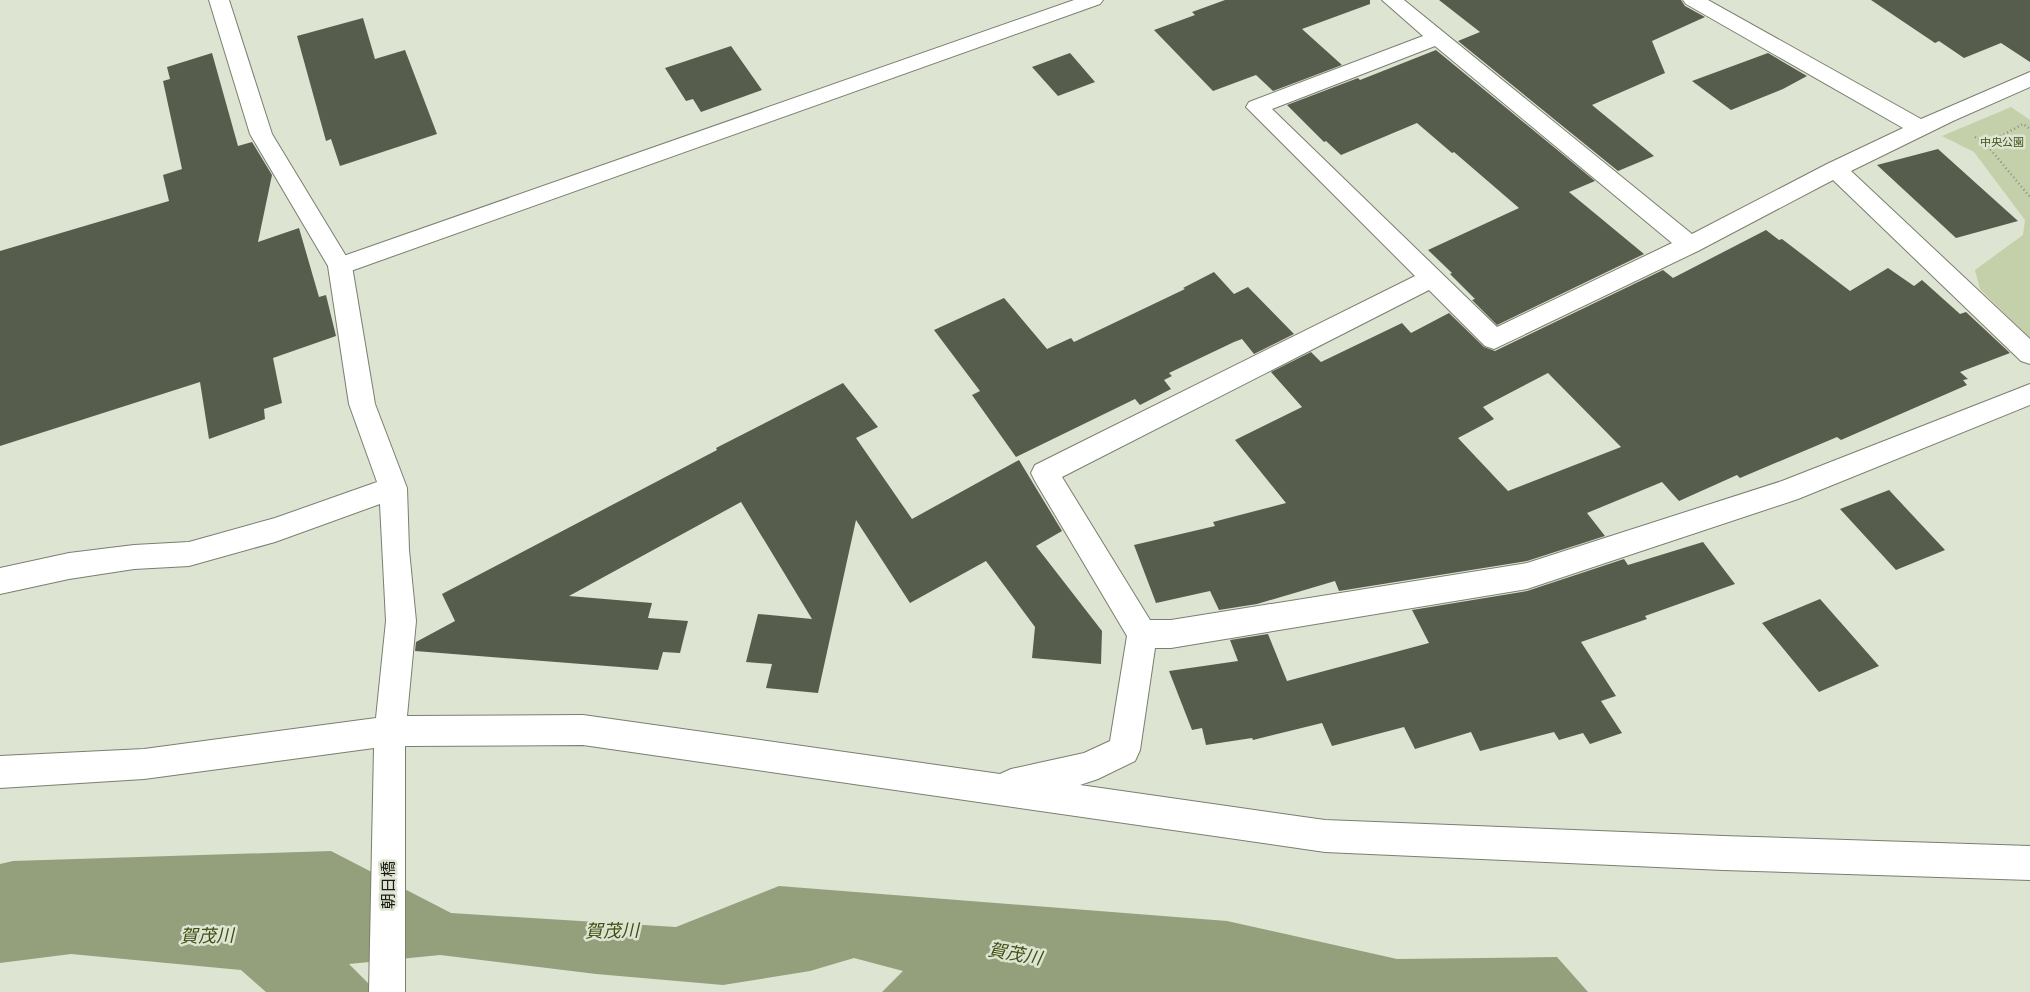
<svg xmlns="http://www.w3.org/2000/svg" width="2030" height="992" font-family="'Source Sans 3','Noto Sans JP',sans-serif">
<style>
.green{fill:#c3d0aa}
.water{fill:#94a07b}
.building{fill:#575d4d;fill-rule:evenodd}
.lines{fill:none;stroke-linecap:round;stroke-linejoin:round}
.street-casing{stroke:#797f6e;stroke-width:2}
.secondary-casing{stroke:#797f6e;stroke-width:2}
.path{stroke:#8c9183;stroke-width:2.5;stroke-dasharray:1 3;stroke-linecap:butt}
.street{fill:#fff;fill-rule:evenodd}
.secondary{fill:#fff;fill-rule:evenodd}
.labels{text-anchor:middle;stroke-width:5;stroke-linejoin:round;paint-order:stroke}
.far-park-label{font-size:11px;fill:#435318;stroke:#dde4d1}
.near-street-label{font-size:16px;fill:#191b15;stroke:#dde4d1}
.near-water-label{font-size:18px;font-style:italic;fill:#404f13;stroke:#dde4d1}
</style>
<rect width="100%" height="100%" fill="#dde4d1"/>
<!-- green -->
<path class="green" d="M2011,107l19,13v219l-50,-50 -5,-19 48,-35 2,-15 -51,-68 -32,-16z"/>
<!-- water -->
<path class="water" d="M331,851l120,62 225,14 103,-41 448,35 170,38 160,-2 31,35h-706l21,-21 -49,-13 -44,13 -87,14 -127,-11 -156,-19 -91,9 28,28h-111l-25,-22 -170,-16 -71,9v-99l13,-3z"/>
<!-- building -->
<path class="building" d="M1225,0h145v4l-68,25 40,36 -69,26 -17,-16 -43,16 -59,-61 41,-15 -3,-3z
M1439,0h242l4,6 20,11 -53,24 13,32 -73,32 62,51 -36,15 -160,-130 22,-9z
M1871,0h159v62l-29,-19 -37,15 -25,-17 -4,2z
M363,18l12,41 30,-9 32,84 -97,32 -9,-27 -5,2 -29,-105z
M731,46l31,44 -61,22 -8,-13 -7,2 -21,-33z
M1436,50l159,131 -26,11 75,62 -147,71 -25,-25 3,-1 -25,-25 2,-1 -24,-23 91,-42 -65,-56 -2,1 -35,-30 -76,32 -15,-14 -2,1 -37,-37 71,-27 2,2z
M212,53l26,93 14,-4 20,33 -14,67 41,-14 20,69 7,-2 10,41 -63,22 9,45 -18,6 1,10 -56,20 -9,-57 -200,64v-195l169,-50 -6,-26 19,-6 -19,-88 7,-2 -3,-12z
M1070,53l25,29 -37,14 -26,-29z
M1768,53l39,23 -24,13 -52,21 -39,-29z
M1938,149l80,72 -62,17 -79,-73z
M1766,230l13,10 3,-1 68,52 38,-23 26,18 8,-6 38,34 6,-2 44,41 -50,19 8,7 -5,1 4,5 -126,55 -4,-3 -97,41 -3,-3 -58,26 -17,-19 -75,31 18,23 -78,25 -188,30 -4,-10 -78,23 -38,6 -9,-19 -54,12 -22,-58 81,-19 -2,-4 73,-19 -51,-63 67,-33 -31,-35 40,-20 10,10 81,-39 9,10 38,-20 35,34 11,4 168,-81 10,8zM1548,373l73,74 -113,44 -50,-53 36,-19 -11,-12z
M1214,272l20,22 14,-7 46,47 -40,20 -12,-15 -8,3 -65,31 3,3 -8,4 7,9 -31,16 -5,-6 -119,58 -44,-62 8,-4 -46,-61 70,-32 43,51 24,-11 3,4 111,-53 -2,-1z
M843,383l35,44 -22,11 56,81 107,-59 43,71 -26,15 66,85 -1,33 -69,-6 3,-31 -49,-66 -76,42 -54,-83 -38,173 -52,-5 6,-24 -26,-2 12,-48 54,5 -71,-117 -172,94 83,7 -4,15 40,3 -8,32 -17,-1 -5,18 -243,-19 1,-9 39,-21 -13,-27 275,-144 -1,-2z
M1889,490l56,60 -49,20 -56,-61z
M1703,542l32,42 -90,32 2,3 -66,23 35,54 -15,5 21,32 -32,11 -7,-11 -24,7 -5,-8 -74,19 -9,-19 -56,17 -11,-22 -72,19 -10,-23 -69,17 -1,-2 -46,7 -4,-17 -10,2 -23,-59 69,-10 -8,-21 38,-6 19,47 142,-38 -17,-33 115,-19 97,-32 4,6z
M1820,599l59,67 -60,26 -57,-69z"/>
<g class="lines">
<!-- street casing -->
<g class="street-casing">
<path id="street" d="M209,0h20l43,134 80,132 23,138 32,84 2,62 7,71 -9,95 176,-1 417,59 11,-5 73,-16 26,-12 17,-105 -92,-155 -4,-8 4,-8 380,-189 -169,-169 3,-5 174,-66 -41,-36h22l288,234 135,-70 76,-36 -217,-124 -3,-4h25l213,119 109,-47v15l-77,34 -102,50 179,168v25l-9,-3 -188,-181 -135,71 -204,98 -9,-3 -56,-56 -367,187 88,143h21l356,-57 255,-82 248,-97v21l-232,94 -271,90 -356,59h-16l-15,102 -5,11 -37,18 -18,6 245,35 398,16 307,10v34l-307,-10 -398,-18 -742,-107 -178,1v246h-36l5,-244 -230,31 -144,9v-32l144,-7 232,-31 10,-97 -6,-117 -105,38 -86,24 -55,3 -65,10 -69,15v-26l69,-15 65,-8 55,-3 86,-24 102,-36 -28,-78 -21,-138 -78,-132zM1435,46l237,197 -175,84 -225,-218z"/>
</g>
<!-- secondary casing -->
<g class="secondary-casing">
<path id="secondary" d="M1074,0h29l-3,4 -752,268 -8,3 -8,-3 -4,-6 4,-6z"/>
</g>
<!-- path -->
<path class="path" d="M1975,137l11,7 44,53
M1986,144l37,-20 7,5"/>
<!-- street -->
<use href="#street" class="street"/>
<!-- secondary -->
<use href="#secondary" class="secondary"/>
</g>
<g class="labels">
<!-- far-park labels -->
<g class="far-park-label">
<text x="2002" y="146">中央公園</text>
</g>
<!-- near-street labels -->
<g class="near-street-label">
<text transform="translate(388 885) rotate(-90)" y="6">朝日橋</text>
</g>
<!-- near-water labels -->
<g class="near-water-label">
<text transform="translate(612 931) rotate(-1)" y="6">賀茂川</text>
<text transform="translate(207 936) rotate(-1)" y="6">賀茂川</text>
<text transform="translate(1015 954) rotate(10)" y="6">賀茂川</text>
</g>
</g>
</svg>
